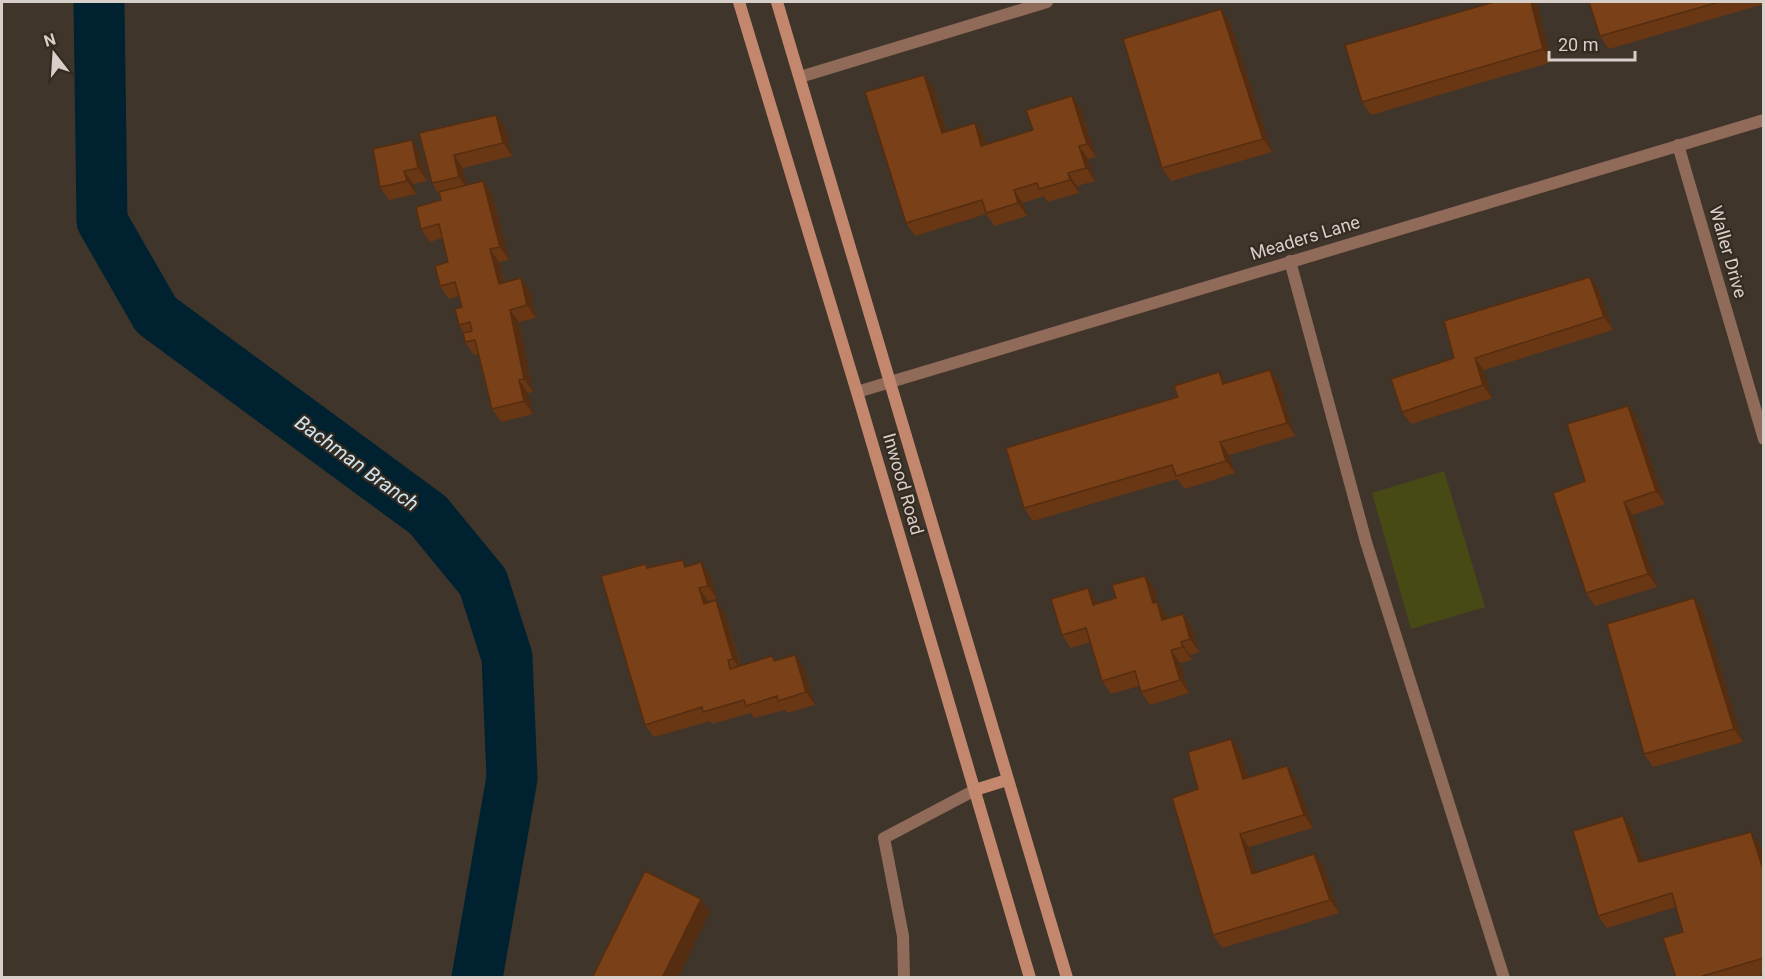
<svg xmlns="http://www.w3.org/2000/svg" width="1765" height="979" font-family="Roboto,sans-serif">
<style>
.green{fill:#484a15}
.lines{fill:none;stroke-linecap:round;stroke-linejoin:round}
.river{stroke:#002230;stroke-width:51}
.service{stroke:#906b5a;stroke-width:12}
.minor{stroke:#906b5a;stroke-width:12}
.secondary{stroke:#c2876c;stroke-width:12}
.wall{fill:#693714}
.shaded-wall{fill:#552d10}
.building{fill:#7a4017;stroke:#552d10;stroke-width:1.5}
.labels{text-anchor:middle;stroke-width:4.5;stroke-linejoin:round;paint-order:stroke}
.street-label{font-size:18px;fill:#d7d0ca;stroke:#352b21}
.water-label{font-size:20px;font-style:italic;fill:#cee6f2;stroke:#352b21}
</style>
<rect width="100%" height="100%" fill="#40352b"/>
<!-- green -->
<path class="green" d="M1444,471l41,136 -74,22 -39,-136z"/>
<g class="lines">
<!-- river -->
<path class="river" d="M99,2l3,219 54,94 272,200 55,67 24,75 5,121 -35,200"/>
<!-- service -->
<path class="service" d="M800,77l247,-75
M1290,261l76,281 138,436
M904,978l-1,-42 -19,-98 91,-48"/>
<!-- minor -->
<path class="minor" d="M1678,145l86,294
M857,392l907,-272"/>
<!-- secondary -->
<path class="secondary" d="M739,2l118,390 173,586
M777,2l290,976
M975,790l32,-10"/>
</g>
<!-- wall -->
<path class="wall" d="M1494,2h41l2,2 15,58 -181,53 -9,-13z
M1589,2h175v2l-155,45 -9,-13z
M1230,22l42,130 -101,29 -9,-13z
M933,87l14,45 28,-9 9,13 2,9 47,-15 48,-21 15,48 -8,2 7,22 -18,5 2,7 -31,9 -4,-6 -21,7 4,13 -32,10 -9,-12 -71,22 -9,-13z
M496,115l9,12 7,29 -49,12 4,17 16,-4 9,13 17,66 -10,2 6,20 16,-4 9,13 6,27 -17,4 14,70 -5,1 5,21 -32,8 -9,-13 -14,-55 -4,1 -9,-13 -1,-9 -5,-8 3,-18 -3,-11 -10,3 -9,-13 8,-24 -6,-24 -12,4 -9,-13 20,-29 -2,-5 -7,-12 -13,-50z
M420,153l7,28 -14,3 3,10 -27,6 -9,-13z
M1599,290l14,40 -129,40 8,28 -81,26 -9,-12 52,-54z
M1270,370l9,13 16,53 -66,19 6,18 -50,16 -8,-10 -144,42 -9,-13 203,-125z
M1628,406l9,13 28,85 -32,11 24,72 -62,19 -9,-13 -1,-112z
M646,564l2,3 39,-1 23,9 7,24 -9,2 1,1 16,11 16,53 31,-10 4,5 28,7 11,37 -28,8 -2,-3 -31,8 -3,-5 -39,11 -2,-3 -56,16 -9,-12z
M1145,576l9,12 4,16 8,11 1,4 16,-5 9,13 7,25 -9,3 2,5 -12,3 9,30 -39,12 -9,-13 -2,-6 -28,8 -9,-13 -11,-39 -20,6 -9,-13 26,-47 9,13 1,3 18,-6z
M1694,598l9,13 40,131 -90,25 -9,-13z
M1231,739l9,13 8,25 48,2 17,49 -64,19 7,26 58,-19 9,12 16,47 -117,35 -9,-13 -15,-146z
M1632,829l11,32 117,-16 4,11v118l-14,4h-74l7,-46 -7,-25 -69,21 -9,-12z"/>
<!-- shaded-wall -->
<path class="shaded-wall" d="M1531,2h4l2,2 15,58 -9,-13z
M1221,9l9,13 42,130 -9,-13z
M924,75l9,12 18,59 -9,-13z
M1072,96l9,13 15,48 -9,-13z
M496,115l9,12 7,29 -9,-13z
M975,123l9,13 6,23 -9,-13z
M412,140l8,13 7,28 -9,-13z
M1079,146l9,13 7,22 -9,-13z
M454,155l9,13 5,22 -9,-13z
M404,171l9,13 3,10 -9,-13z
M1068,173l9,13 2,7 -9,-13z
M483,181l9,13 17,66 -9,-13z
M1014,190l9,13 4,13 -9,-13z
M490,249l9,13 9,34 -9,-12z
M1590,277l9,13 14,40 -9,-13z
M521,278l9,13 6,27 -9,-13z
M510,310l9,12 14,70 -9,-13z
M1475,358l9,12 8,28 -9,-13z
M1270,370l9,13 16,53 -8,-13z
M1219,372l9,13 -5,-1z
M519,380l9,13 5,21 -9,-13z
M1628,406l9,13 28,85 -9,-13z
M1220,442l9,13 6,18 -9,-12z
M1624,502l9,13 24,72 -9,-13z
M701,562l9,13 7,24 -9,-13z
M1145,576l9,12 4,16 8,11 5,18 -9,-13 -9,-17z
M699,588l9,13 5,16 -9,-13z
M1088,588l9,13 5,17 -9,-13z
M1694,598l9,13 40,131 -9,-13z
M716,600l9,13 17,59 -9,-13z
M1183,614l9,13 7,25 -9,-13z
M1181,642l9,13 2,5 -9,-13z
M1171,650l9,13 9,30 -9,-13z
M795,655l9,13 11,37 -9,-13z
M1231,739l9,13 12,39 -9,-12z
M1287,766l9,13 17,49 -9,-13z
M1623,816l9,13 16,46 -9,-13z
M1751,832l9,13 4,11v16z
M1240,834l9,13 12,40 -9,-13z
M1314,854l9,12 16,47 -9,-13z
M701,899l9,13 -32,66h-16z"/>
<!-- building -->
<path class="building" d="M1494,2h37l12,47 -181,53 -17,-57z
M1589,2h130l-119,34z
M1221,9l42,130 -101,29 -39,-129z
M924,75l18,58 33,-10 6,23 52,-16 -7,-20 46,-14 15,48 -8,2 7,22 -18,5 2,7 -31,9 -2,-6 -23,7 4,13 -32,10 -4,-13 -76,23 -41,-131z
M496,115l7,28 -49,12 5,22 -27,6 -13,-50z
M412,140l6,28 -14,3 3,10 -27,6 -7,-38z
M483,181l17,66 -10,2 9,35 22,-6 6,27 -17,5 14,69 -5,1 5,21 -32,8 -17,-69 -10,2 -2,-9 9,-2 -2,-9 -11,3 -4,-16 7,-2 -7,-25 -15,4 -5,-20 13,-4 -9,-38 -18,5 -5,-22 25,-7 -2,-8z
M1590,277l14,40 -129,41 8,27 -81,27 -11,-33 63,-21 -10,-37z
M1270,370l17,53 -67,19 6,19 -50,15 -4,-11 -148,43 -18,-60 172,-51 -4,-11 45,-14 4,12z
M1628,406l28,85 -32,11 24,72 -62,19 -33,-100 32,-12 -18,-57z
M683,560l2,7 16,-5 7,24 -9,2 5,16 12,-4 17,59 -5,1 2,9 42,-13 2,5 21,-6 11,37 -28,9 -1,-5 -31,10 -2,-6 -41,12 -1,-5 -57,18 -44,-149 45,-12 1,4z
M1145,576l8,27 4,-1 5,18 21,-6 7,25 -9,3 2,5 -12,3 9,30 -39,12 -6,-21 -33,10 -16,-53 -24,7 -11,-36 37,-11 5,17 23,-7 -4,-13z
M1694,598l40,131 -90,25 -37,-130z
M1231,739l12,40 44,-13 17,49 -64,19 12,40 62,-20 16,46 -117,35 -41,-137 26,-9 -10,-37z
M1623,816l16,46 112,-30 13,40v86l-68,20h-20l-13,-40 20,-6 -11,-39 -74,23 -25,-85z
M645,871l56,28 -39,79h-70z"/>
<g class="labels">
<!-- street labels -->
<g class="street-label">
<text transform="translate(1305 238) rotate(-17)" y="6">Meaders Lane</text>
<text transform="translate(1728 252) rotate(74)" y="6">Waller Drive</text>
<text transform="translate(903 484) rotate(74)" y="6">Inwood Road</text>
</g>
<!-- water labels -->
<g class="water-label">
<text transform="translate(357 463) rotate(36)" y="7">Bachman Branch</text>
</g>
</g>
<!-- border -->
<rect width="1765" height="979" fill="none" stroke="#d7d0ca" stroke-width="6"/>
<!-- north arrow -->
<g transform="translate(54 54) rotate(343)" stroke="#352b21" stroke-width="4.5" paint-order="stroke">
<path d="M0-4.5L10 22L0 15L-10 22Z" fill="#d7d0ca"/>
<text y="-9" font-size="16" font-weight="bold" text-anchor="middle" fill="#d7d0ca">N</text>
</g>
<!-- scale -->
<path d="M1549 51v9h86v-9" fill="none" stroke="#d7d0ca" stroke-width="3"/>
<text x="1558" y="51" font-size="18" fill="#d7d0ca" stroke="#352b21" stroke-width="4.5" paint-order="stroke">20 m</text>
</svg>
